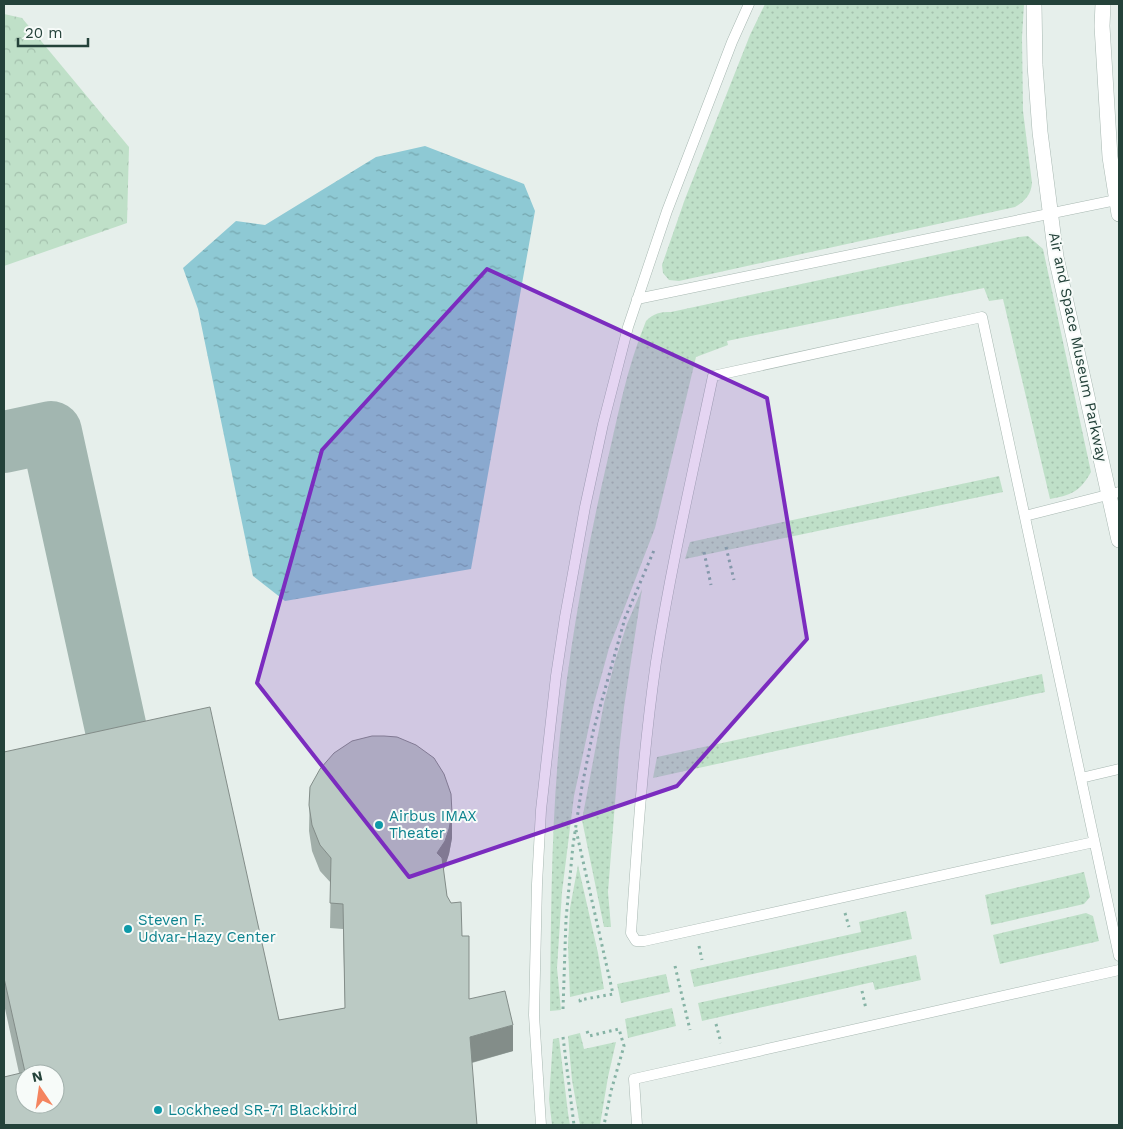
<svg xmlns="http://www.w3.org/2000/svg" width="1123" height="1129" font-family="'Work Sans',sans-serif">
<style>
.grass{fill:url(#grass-dots)}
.forest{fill:url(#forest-crowns)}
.water{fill:url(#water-ripples)}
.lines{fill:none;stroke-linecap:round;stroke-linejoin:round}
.taxiway{stroke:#a2b6b0;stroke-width:62}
.lane-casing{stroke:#a8b8b2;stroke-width:11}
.street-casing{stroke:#a8b8b2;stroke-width:16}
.path{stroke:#86b3a5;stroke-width:3;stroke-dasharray:2.5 4;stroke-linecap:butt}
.lane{stroke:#fff;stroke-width:10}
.street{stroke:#fff;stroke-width:15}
.wall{fill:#a1aea9}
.shaded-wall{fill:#838d89}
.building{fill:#bbcac4;stroke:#838d89;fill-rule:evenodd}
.marked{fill:#7b2cbf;fill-opacity:0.2;stroke:#7b2cbf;stroke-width:4;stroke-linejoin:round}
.culture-dot{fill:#0f9aa8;stroke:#f7fbf9;stroke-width:2}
.labels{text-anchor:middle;stroke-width:4;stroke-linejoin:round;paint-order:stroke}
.street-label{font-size:15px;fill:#24423a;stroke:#f7fbf9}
.culture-label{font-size:15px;fill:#0d838f;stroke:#f7fbf9;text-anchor:start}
</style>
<defs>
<pattern id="grass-dots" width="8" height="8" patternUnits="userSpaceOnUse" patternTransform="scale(1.25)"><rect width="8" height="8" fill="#bfe0c8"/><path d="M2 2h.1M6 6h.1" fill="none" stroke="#a4c1ad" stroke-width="1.8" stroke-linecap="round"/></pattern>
<pattern id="forest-crowns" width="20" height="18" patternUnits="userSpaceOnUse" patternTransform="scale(1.25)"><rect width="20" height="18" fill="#bfe0c8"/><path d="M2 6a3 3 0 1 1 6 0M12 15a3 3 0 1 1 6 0" fill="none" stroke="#a4c1ad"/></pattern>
<pattern id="water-ripples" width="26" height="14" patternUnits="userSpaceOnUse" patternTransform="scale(1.25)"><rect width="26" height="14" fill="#8ec9d4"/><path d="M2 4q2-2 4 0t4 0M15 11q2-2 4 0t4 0" fill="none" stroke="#74a5ad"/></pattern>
</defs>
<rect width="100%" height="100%" fill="#e6efeb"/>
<!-- grass -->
<path class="grass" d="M765,4h259l-2,33 1,74 9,72c-1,12 -7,18 -17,24l-336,74 -10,-1 -6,-7 -1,-8 23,-66 65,-164z
M1028,236l15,13 48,223c-11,20 -20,23 -41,27l-47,-200 -14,2 -5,-13 -257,53 1,4 -32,12 -41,171 -46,120 -15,55 -20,93 -12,96 -5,76 4,42 -11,1c1,-92 1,-184 10,-276 10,-89 25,-177 45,-264 12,-50 21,-102 41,-150 8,-8 14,-9 25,-9l348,-75z
M999,476l4,16 -318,67 5,-17z
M642,589l-18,118 -5,45 -11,140 3,35h-7l-22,-107 22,-117 11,-42 12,-37z
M1042,674l3,18 -392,86 4,-21z
M578,865l20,88 6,36 -34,8 -2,-52 2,-37z
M1084,872l6,25 -6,7 -93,21 -6,-30z
M906,911l6,28 -218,48 -4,-17 171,-38 -2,-10z
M1086,913l7,3 6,25 -99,23 -7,-29z
M916,955l5,25 -46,10 -2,-8 -171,39 -4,-18z
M666,974l4,18 -49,11 -4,-19z
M672,1008l4,18 -48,12 -3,-19z
M580,1033l4,16 32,-7 -8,35 -8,48h-20l-8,-45 -4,-44z
M559,1038l9,75 2,12h-18l-3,-26 4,-60z"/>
<!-- forest -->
<path class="forest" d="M4,14l18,4 107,129 -2,76 -123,43z"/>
<!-- water -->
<path class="water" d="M425,146l99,38 11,27 -64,358 -186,32 -32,-25 -55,-267 -15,-41 53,-47 29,4 111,-68z"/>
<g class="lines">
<!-- taxiway -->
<path class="taxiway" d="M4,442l47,-10 70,320"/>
<!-- lane casing -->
<g class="lane-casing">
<path id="lane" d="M637,299l479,-99
M1025,516l94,-24
M1081,778l38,-9
M1094,842l-450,99h-8l-5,-8c6,-90 12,-181 25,-271 15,-96 37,-191 57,-286l269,-59 137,639
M541,1125l-7,-110 3,-131 4,-74 15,-134 9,-59 20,-110 18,-83 25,-97 39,-116 65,-169 17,-38
M637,1125l-3,-46 485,-109"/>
</g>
<!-- street casing -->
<g class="street-casing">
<path id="street" d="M1034,4l1,61 5,67 16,125 63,283
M1103,4l-1,22 8,131 9,57"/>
</g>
<!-- path -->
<path class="path" d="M726,547l8,33
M704,552l7,33
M576,830l37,164 -33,6 1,5
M845,913l4,14
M699,946l3,14
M675,966l15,64
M862,991l4,18
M563,1009l3,-90 7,-74 9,-59 11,-54 32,-114 30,-70
M716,1024l5,19
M587,1031l2,5 30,-7 5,17 -13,45 -7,34
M563,1037l11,88"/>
<!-- lane -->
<use href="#lane" class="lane"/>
<!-- street -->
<use href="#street" class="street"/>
</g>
<!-- wall -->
<path class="wall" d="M4,752l275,268 66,-12 -2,-79 -13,-1 1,-45 -11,-12 -8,-20 -3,-20 1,-44 142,51 -3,16 -6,15 4,27 15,40 7,63 44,52 -41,12 -453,10 -15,-69z"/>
<!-- shaded-wall -->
<path class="shaded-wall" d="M452,813v25l-3,16 -4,13 -8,12v-26z
M513,1025v26l-43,12v-26z"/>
<!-- building -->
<path class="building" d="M210,707l69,313 66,-12 -2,-104 -13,-1 1,-45 -11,-13 -8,-20 -3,-20 1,-18 10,-18 14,-16 18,-12 20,-5h12l13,1 19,8 18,13 10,16 7,20 1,19 -3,16 -4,12 -8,12 5,5 5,38 4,7 10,-1 1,34h7v63l36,-8 8,34 -43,12 7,88h-473v-48l21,-5 -21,-94v-226zM25,1074h30v30h-30z"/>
<!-- marked area -->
<path class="marked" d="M487,269l280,129 40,241 -130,147 -268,91 -152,-194 65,-233z"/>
<!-- markers -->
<g class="culture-dot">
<circle cx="379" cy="825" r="5"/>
<circle cx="128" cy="929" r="5"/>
<circle cx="158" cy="1110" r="5"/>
</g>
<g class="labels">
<!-- street labels -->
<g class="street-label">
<text transform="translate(1078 347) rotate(78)" y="5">Air and Space Museum Parkway</text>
</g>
<!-- culture labels -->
<g class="culture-label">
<text x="389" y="821">Airbus IMAX<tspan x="389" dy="17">Theater</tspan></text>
<text x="138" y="925">Steven F.<tspan x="138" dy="17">Udvar-Hazy Center</tspan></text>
<text x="168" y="1115">Lockheed SR-71 Blackbird</text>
</g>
</g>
<!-- border -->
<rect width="1123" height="1129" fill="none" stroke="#24423a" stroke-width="10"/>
<!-- north arrow -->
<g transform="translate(40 1089) rotate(347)"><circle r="24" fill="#f7fbf9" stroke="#a3b1ad"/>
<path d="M0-4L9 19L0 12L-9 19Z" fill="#f4845f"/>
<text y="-8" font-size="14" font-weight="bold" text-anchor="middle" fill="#24423a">N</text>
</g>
<!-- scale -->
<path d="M18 38v8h70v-8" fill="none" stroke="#24423a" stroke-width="2.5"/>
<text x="25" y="38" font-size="15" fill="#24423a" stroke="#f7fbf9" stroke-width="4" paint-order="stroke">20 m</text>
</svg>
